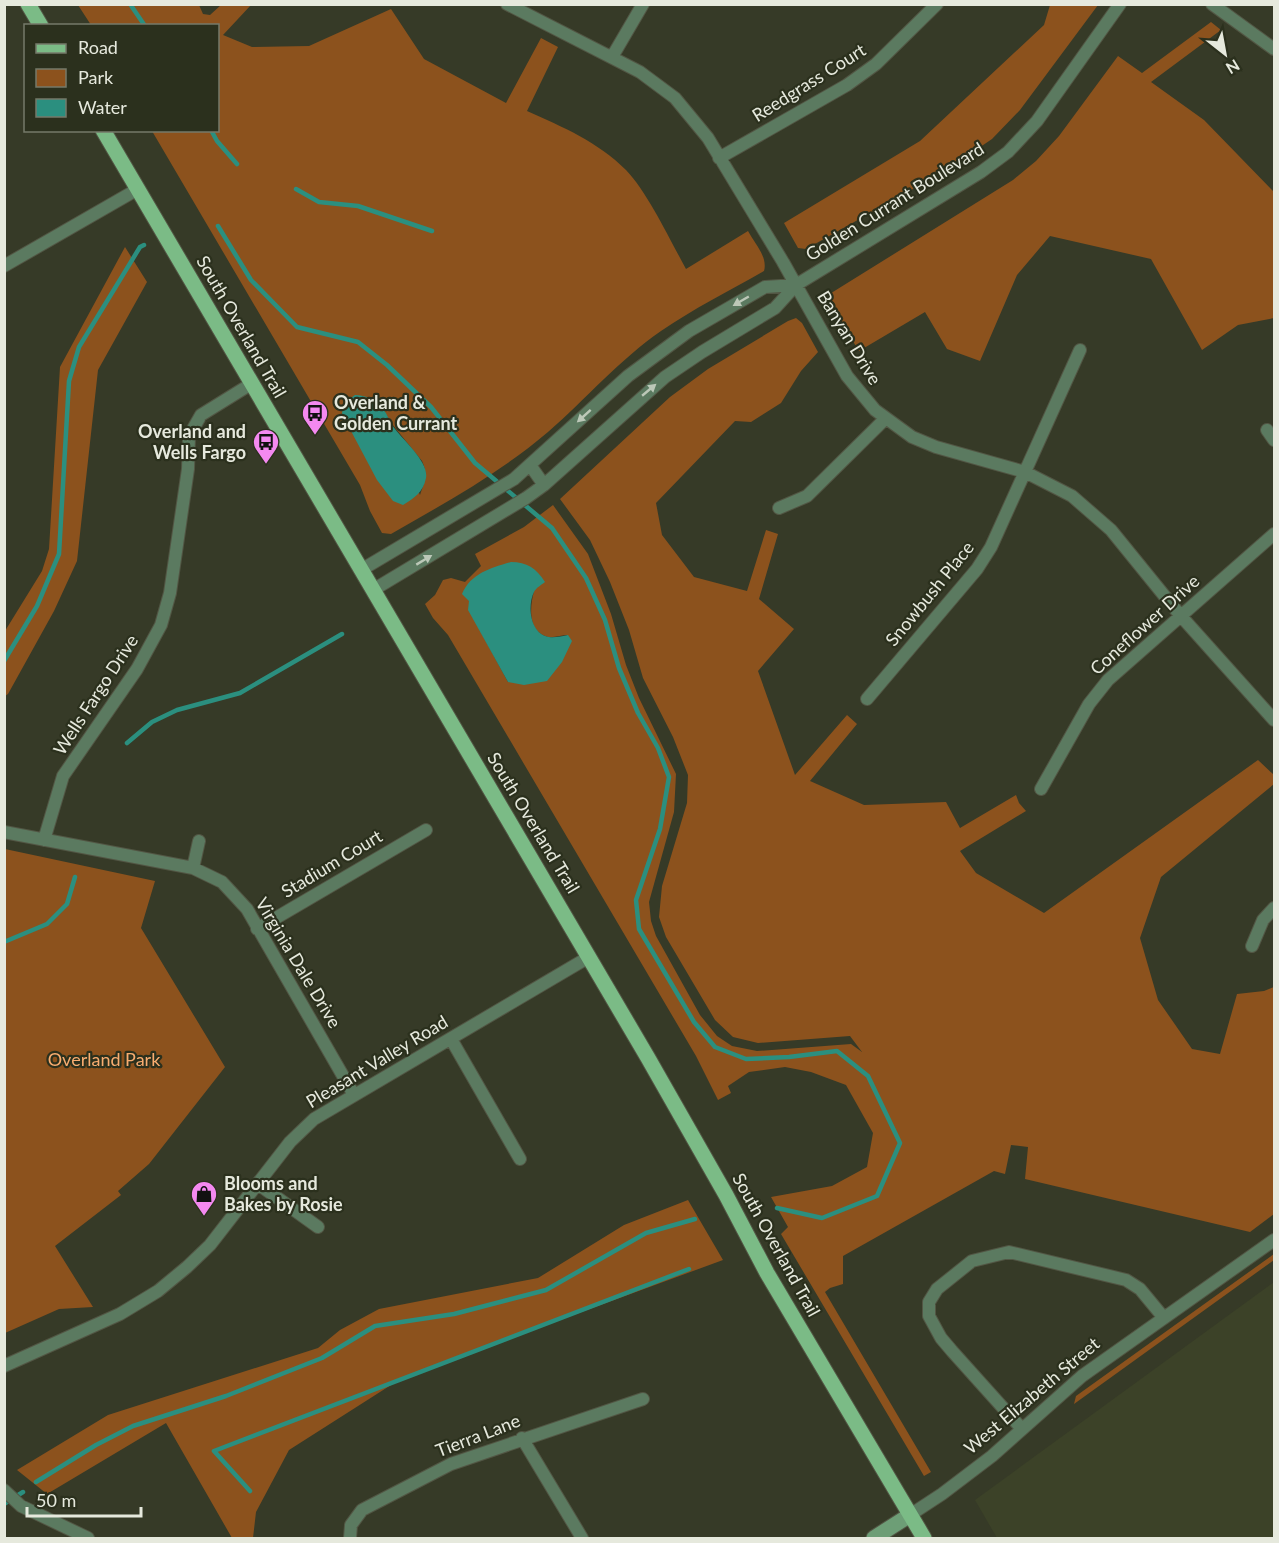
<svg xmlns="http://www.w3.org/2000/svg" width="1279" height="1543" font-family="Lato,sans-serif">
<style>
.built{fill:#3c4228}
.green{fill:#8c521d;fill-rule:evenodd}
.water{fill:#2b8f7f}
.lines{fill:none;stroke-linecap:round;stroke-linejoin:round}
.stream{stroke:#2b8f7f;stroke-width:4.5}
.street-casing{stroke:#525644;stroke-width:14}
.secondary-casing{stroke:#525644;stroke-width:17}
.primary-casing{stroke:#525644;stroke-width:17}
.street{stroke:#5b7a60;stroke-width:12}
.secondary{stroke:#6d9e76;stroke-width:15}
.primary{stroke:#7bbb86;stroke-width:15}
.oneway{fill:#bcc8b8}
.labels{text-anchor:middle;stroke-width:4.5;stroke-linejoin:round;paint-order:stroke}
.street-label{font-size:18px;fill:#e6e9dd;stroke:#2b301d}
.poi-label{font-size:18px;font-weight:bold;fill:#e6e9dd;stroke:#2b301d;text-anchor:start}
.park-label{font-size:18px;fill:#f9ad70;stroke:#2b301d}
</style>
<rect width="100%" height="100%" fill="#363a27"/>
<!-- built -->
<path class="built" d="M1274,1282v256h-277l-22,-38z"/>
<!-- green -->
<path class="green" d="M78,5h121l4,9 7,1 11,-10h30l-28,30 29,12 57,-1 82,-37 33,50 82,44 35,-65 17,9 -31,64c36,16 71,31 99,59 22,23 44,70 60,99l62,-38c7,13 20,26 16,40 -35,20 -71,38 -103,60 -42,29 -75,68 -113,101 -48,41 -103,71 -157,102l-9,-1 -12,-22 -10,-26 -208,-354 66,-1v-104l-127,-1zM388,419l34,42c6,13 3,20 -2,34z
M1050,5h48l-78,105 -28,29 -47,32 -139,78 -8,-1 -14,-25 136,-82 124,-116z
M1211,22l10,8 -70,52 53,38 70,72v126l-36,7 -36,25 -51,-91 -101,-23 -33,39 -37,86 -33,-12 -22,-37 -66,39 -31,-50v-6l185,-115 23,-19 23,-25 59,-80 24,17z
M125,247l22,35 -49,88 -21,191 -23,50 -46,83 -3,2v-65l37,-60 7,-22 11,-182z
M796,318l6,5 16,29 -17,19 -20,32 -30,19 -16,-1 -79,82 6,32 32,42 53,14 19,-61 12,4 -19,65 35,30 -36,42 37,104 52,-60 10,9 -47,57 54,24 82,-3 14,26 56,-33 3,8 7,8 -66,40 16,22 68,40 214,-153 16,15v9l-113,93 -21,61 18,62 34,49 28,5 17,-60 27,-3 10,-4v227l-24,18 -225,-53 3,-32 -17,-2 -6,29 -11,-3 -151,85v28l-13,4 -5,4 106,180 -7,4 -143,-242 7,-7 -17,-30 61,-11 35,-19 6,-34 -27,-48 -35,-13 -26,-5 -36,5 -21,14 3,7 -13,7 -22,-44 -248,-421 -15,-17 -8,-14 10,-9 8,-15 8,-2 14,4 16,-16 -6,-12 49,-27 29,-22 35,49 23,60 15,51 13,33 37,76 -2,38 -25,90 2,19 5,15 44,79 17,21 15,10 25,5 94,-7 11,8 -12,-16 -92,7 -25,-6 -18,-17 -49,-83 -7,-20 3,-31 25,-83 1,-28 -15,-38 -30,-59 -14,-48 -19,-48 -20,-42 -30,-41 110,-102 38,-28 80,-48zM534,591c-4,15 -7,41 14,46 6,1 14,-2 20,-2l-60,47 -39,-72v-9z
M5,849l150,32 -14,47 84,139 -76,97 -31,27 3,4 -66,51 38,61 -34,2 -54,24z
M688,1200l35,60 -321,118 -113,72 -33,62 -3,26h-21l-66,-115 -119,71 -30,-24 91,-55 210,-67 22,-18 39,-21 159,-31 86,-53z
M1274,1254v6l-200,144 2,-8z"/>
<!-- water -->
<path class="water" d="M355,395c10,0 22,5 28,14 5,6 7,14 12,20 9,12 34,33 31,49 -3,15 -12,20 -23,27l-10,-4 -16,-21 -35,-66 1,-10z
M511,562c16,0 25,6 34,20 -4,3 -9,6 -11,10 -7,14 -4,42 15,45 5,1 14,-1 19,-2l4,6 -10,21 -15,19 -23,4 -16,-3 -40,-72 1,-9 -7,-7c9,-21 29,-26 49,-32z"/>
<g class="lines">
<!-- stream -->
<path class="stream" d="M130,4l15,22
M211,130l6,11 20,23
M296,189l23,13 39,4 74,25
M218,226l33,54 46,47 61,15 29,23 44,42 44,56 77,65 34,50 19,42 14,48 19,45 20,35 11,29 -9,52 -24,71 3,29 55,93 21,25 31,12 43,-2 48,-6 31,25 32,67 -23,53 -55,22 -45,-10
M4,661l33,-55 22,-52 10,-173 10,-34 61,-100 4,-2
M127,743l25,-21 25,-12 63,-17 102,-59
M4,942l43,-18 20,-20 8,-27
M36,1482l60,-37 37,-19 93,-30 96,-38 53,-32 79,-12 92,-24 100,-57 49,-14
M250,1491l-36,-40 475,-182
M4,1504l19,-12"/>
<!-- street casing -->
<g class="street-casing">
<path id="street" d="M507,4l133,68 35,26 33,40 75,124 64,114 28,34 37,27 24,10 89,25 47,24 39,34 69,85 94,105
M1212,4l62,45
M612,57l31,-53
M719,158l128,-73 29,-21 61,-60
M4,266l134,-77
M1267,430l7,10
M530,465l14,20
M779,508l28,-12 78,-77
M361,570l153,-91 114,-103 61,-45 76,-44 31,-2
M373,590l153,-92 18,-13 121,-108 37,-25 73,-44 21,-23 185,-113 27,-20 29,-31 83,-117
M867,699l110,-130 14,-22 89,-197
M1041,789l48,-85 19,-24 166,-146
M4,832l189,36 29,14 25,27 107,186
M44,840l19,-64 74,-107 24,-44 9,-32 18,-124 1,-33 12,-21 50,-31
M193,868l6,-27
M257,929l169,-99
M1252,946l11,-26 11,-12
M451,1039l69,120
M258,1184l60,43
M4,1366l116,-52 38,-23 29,-24 23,-22 80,-103 24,-23 275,-162
M1022,1429l-70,-78 -11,-13 -12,-22v-14l8,-13 35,-28 37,-9 117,28 14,9 24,29
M522,1438l60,100
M4,1490l17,16 67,32
M910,1515l32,-21 50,-38 90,-80 192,-136
M350,1538l1,-13 11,-15 89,-46 192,-65"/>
</g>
<!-- secondary casing -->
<g class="secondary-casing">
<path id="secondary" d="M874,1538l36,-23"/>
</g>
<!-- primary casing -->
<g class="primary-casing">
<path id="primary" d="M28,4l13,22
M103,130l545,928 78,137 41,78 157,265"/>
</g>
<!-- street -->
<use href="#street" class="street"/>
<!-- secondary -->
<use href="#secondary" class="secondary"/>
<!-- primary -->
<use href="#primary" class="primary"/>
</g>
<!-- one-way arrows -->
<defs><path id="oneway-solid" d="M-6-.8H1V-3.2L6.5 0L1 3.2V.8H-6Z" transform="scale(1.5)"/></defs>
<g class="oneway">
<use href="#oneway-solid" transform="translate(741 301) rotate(150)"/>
<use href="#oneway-solid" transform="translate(649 390) rotate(-40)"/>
<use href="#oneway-solid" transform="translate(584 416) rotate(138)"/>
<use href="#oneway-solid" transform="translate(424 560) rotate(-31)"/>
</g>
<!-- icons -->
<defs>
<g id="bus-pin" transform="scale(1.35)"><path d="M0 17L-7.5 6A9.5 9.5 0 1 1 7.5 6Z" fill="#f489f0" stroke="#2b301d"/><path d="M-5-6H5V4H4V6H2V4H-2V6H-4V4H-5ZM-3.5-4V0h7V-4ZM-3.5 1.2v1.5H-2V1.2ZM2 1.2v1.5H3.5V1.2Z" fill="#111"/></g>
<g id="shop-pin" transform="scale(1.35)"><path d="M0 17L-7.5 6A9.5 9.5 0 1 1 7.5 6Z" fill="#f489f0" stroke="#2b301d"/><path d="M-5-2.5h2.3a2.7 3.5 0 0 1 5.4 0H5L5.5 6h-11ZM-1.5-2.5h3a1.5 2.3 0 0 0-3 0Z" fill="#111"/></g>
</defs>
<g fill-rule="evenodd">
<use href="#bus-pin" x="315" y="413"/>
<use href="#bus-pin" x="266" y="442"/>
<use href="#shop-pin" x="204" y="1194"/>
</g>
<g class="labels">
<!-- street labels -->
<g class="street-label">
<text transform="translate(809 83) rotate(-32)" y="6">Reedgrass Court</text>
<text transform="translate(895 202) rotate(-32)" y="6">Golden Currant Boulevard</text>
<text transform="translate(241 327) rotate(60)" y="6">South Overland Trail</text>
<text transform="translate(849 338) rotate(59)" y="6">Banyan Drive</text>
<text transform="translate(930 594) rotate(-51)" y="6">Snowbush Place</text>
<text transform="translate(1145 625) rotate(-42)" y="6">Coneflower Drive</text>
<text transform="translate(96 695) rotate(-57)" y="6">Wells Fargo Drive</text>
<text transform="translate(533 823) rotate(59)" y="6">South Overland Trail</text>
<text transform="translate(332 864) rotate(-31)" y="6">Stadium Court</text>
<text transform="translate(298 963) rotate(59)" y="6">Virginia Dale Drive</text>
<text transform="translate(377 1062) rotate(-31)" y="6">Pleasant Valley Road</text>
<text transform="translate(776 1245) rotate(61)" y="6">South Overland Trail</text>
<text transform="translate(1032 1396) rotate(-40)" y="6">West Elizabeth Street</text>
<text transform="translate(478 1436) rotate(-21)" y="6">Tierra Lane</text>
</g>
<!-- poi labels -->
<g class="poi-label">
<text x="334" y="409">Overland &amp;<tspan x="334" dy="21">Golden Currant</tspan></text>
<text x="246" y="438" text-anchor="end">Overland and<tspan x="246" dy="21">Wells Fargo</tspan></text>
<text x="224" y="1190">Blooms and<tspan x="224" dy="21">Bakes by Rosie</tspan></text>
</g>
<!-- park labels -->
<g class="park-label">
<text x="104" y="1066">Overland Park</text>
</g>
</g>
<!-- border -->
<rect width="1279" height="1543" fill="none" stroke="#e6e9dd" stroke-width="12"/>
<!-- legend -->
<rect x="24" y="24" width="195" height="108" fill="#2b301d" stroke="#767a6a" stroke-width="1.5"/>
<rect x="36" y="44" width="30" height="9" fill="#7bbb86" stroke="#767a6a" stroke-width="1.5"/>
<text x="78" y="54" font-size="18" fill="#e6e9dd">Road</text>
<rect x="36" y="69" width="30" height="18" fill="#8c521d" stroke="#767a6a" stroke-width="1.5"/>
<text x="78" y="84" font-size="18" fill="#e6e9dd">Park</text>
<rect x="36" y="99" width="30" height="18" fill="#2b8f7f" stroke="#767a6a" stroke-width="1.5"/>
<text x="78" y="114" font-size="18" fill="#e6e9dd">Water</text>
<!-- north arrow -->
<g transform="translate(1225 54) rotate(149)" stroke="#2b301d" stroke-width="4.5" paint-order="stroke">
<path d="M0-4.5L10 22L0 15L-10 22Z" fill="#e6e9dd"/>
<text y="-9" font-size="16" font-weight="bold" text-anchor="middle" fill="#e6e9dd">N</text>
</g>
<!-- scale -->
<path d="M27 1507v9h114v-9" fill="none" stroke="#e6e9dd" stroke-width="3"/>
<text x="36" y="1507" font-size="18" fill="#e6e9dd" stroke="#2b301d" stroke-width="4.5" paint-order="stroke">50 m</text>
</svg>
